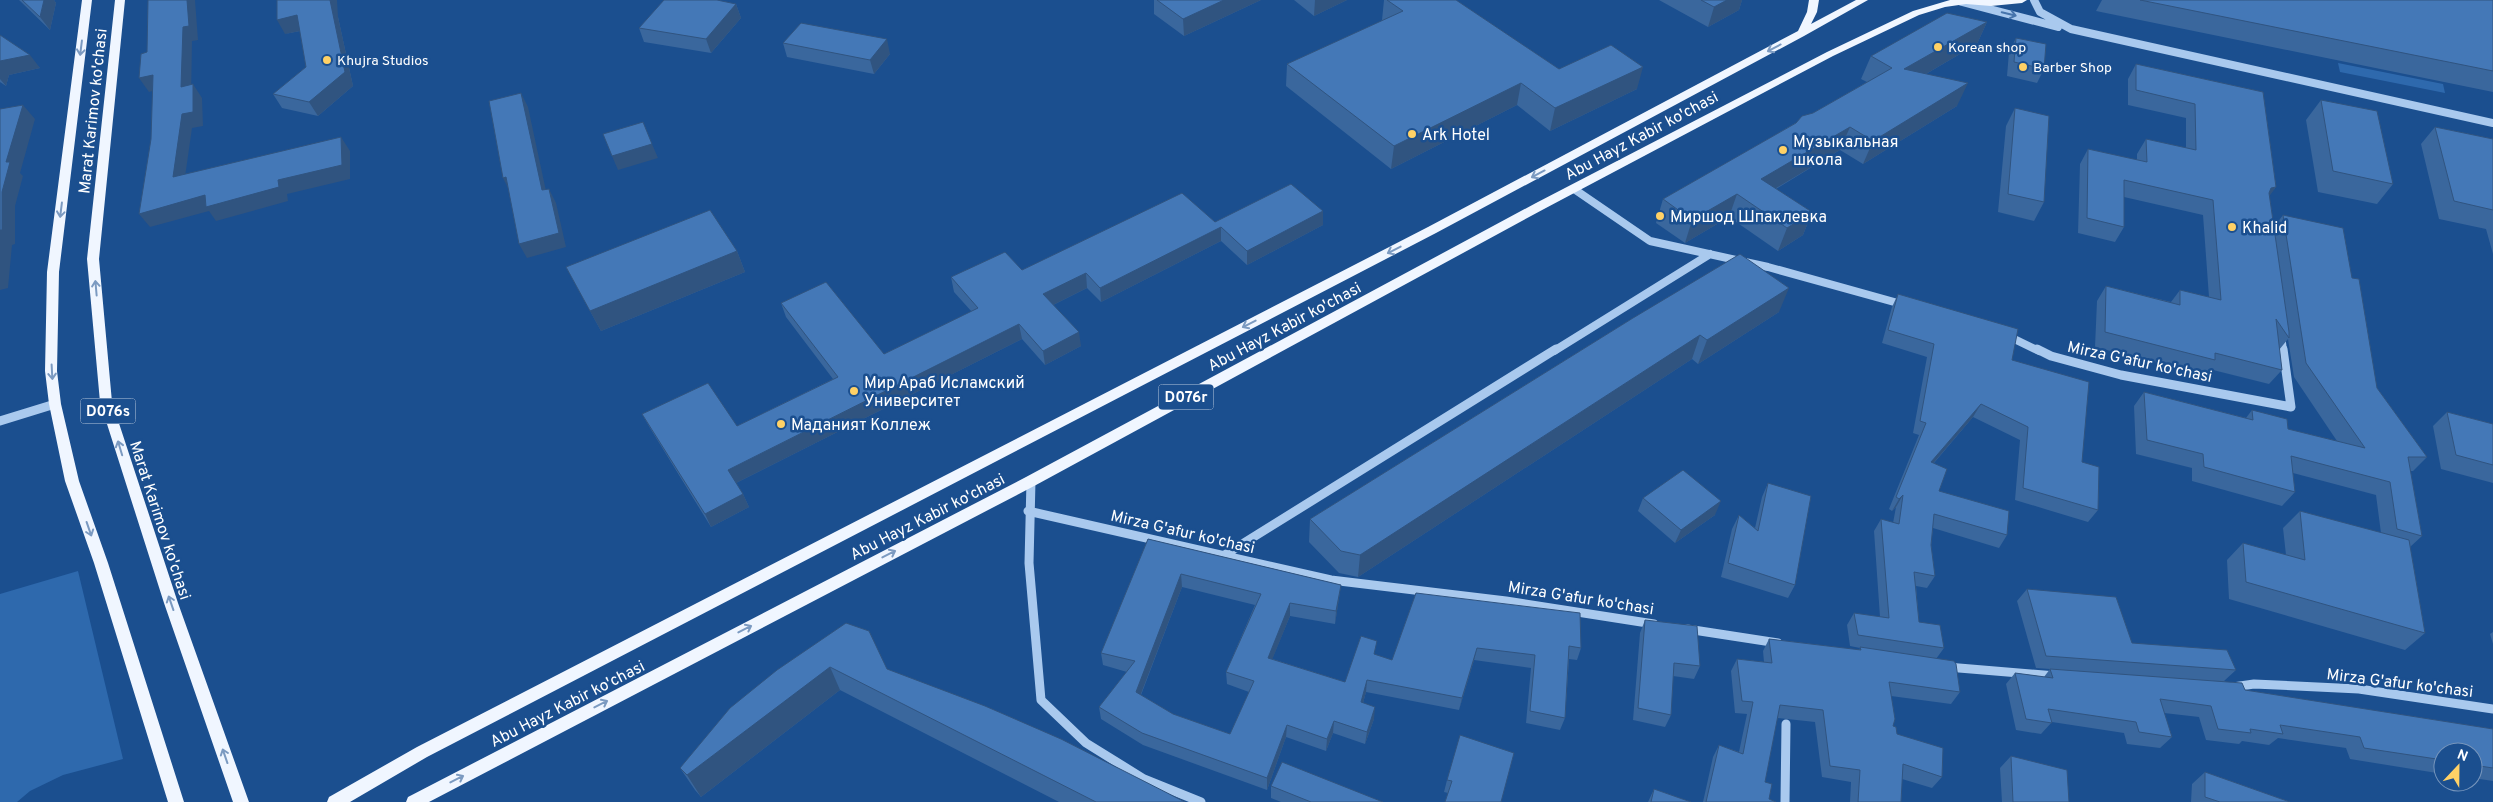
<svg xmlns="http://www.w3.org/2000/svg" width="2493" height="802" font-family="Overpass,sans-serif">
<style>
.green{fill:#2e69ad}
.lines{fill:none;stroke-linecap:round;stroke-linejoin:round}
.minor-far1{stroke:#a9c9ee;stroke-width:8}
.minor{stroke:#a9c9ee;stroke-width:9}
.major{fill:#f0f6ff;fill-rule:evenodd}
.wall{fill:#3a679d;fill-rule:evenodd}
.shaded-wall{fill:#305480}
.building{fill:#4478b7;stroke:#305480;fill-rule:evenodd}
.oneway{stroke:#4674ac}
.oneway2{stroke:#7b9ac1}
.poi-dot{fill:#ffd166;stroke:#1b4f8f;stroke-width:2}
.labels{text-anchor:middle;stroke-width:5;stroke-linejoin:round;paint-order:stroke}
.far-poi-label{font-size:14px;fill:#fff;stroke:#1b4f8f;text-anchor:start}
.shield{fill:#1b4f8f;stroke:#bbcadd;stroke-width:1}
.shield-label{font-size:15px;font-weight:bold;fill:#fff}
.street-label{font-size:16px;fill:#fff;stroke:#1b4f8f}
.poi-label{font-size:16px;fill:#fff;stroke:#1b4f8f;text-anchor:start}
</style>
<rect width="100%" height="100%" fill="#1b4f8f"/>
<!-- green -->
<path class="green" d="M2338,63l105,21 2,9 -105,-21z
M78,571l45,188 -60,16 -33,16 -13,11h-17v-208z"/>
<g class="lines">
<!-- minor-far1 -->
<path class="minor-far1" d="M2034,0l6,12 31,17 422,94
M1962,2l96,25
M1574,189l76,52 118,26 137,38
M2281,334l2,17
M2006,335l33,16
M1554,351l156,-97"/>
<!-- minor -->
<path class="minor" d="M2037,349l14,7 70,19 170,32 -8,-58
M0,421l55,-17
M1031,481l-2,82 12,137 45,43 58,36 57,23
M1028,511l303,69 175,21 148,23
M1223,556l333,-207
M1687,629l91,14
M1947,667l109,9
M2233,687l21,-3 105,5 134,20
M1785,802l1,-78"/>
<!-- major -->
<path class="major" d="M82,0h10l-33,272 -2,99 4,33 18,77 29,82 76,239h-16l-74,-239 -29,-82 -16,-77 -4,-33 2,-99z
M115,0h10l-26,259 13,143 66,201 71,199h-16l-69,-199 -64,-201 -13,-143z
M1809,0h10l-2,12 -6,12 45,-24h12l-64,36 -368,197 -1009,524 -77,45h-23l2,-5 88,-50 1011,-520 370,-196 9,-19z
M1950,0h77l-5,3 -31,3 -25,-2 -21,3 -26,8 -86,41 -289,153 -508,276 -607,317h-23l2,-5 618,-320 510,-274 291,-151 86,-41z"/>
</g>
<!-- wall -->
<path class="wall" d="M19,0h35l2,3 -6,27z
M1154,0h107l-77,36 -30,-22z
M1294,0h53l-33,16z
M1384,0h72l103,69 78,20 -87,42 -33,-26 -126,64 -105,-83 1,-22 95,-43v-1z
M1659,0h83l-3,10 -31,17z
M2102,0h391v92l-397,-81z
M736,4l5,14 -30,35 -67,-11 -5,-14z
M338,17l15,69 -35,30 -36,-8 -9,-14 33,-27 -6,-36 -15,3z
M1987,22l-10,22 -51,30 31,32 -94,58 -23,-14 -64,39 36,23 -9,23 -25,16 -49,-34 -44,26 -29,-20 7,-24 204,-117 -6,-3 10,-23z
M0,35l40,33 -31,7 -3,11 -6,-4z
M2016,38l28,31 -7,14 -30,-7 2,-24z
M783,43l107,11 -16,20 -87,-17z
M2136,64l127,28 13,95 -7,8 5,32 9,-12 69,63 25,110 50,69 -14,14h-3l12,65 -12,11 15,86 -20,17 -176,-51 -2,-39 16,-17 43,12 -3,-27 17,-17 81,22 -5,-38 -83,-22 2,19 -13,14 -90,-25v-13l-56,-14 -2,-48 10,-14 102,26 6,-8 36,19 49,12 -43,-64 -6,-38 -9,11 3,20 -13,14 -60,-15 -5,6 -109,-28 2,-46 9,-15 65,16 9,-12 29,7 -6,-82 -79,-18v30l-9,15 -37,-9 2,-69 8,-15 49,11v-6l9,-15 40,9v-30l-58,-13v-26z
M2321,100l72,84 -16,20 -59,-12 -12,-72z
M2015,108l29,94 -10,19 -36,-9 8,-86z
M2435,127l58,12v115l-7,-25 -47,-10 -18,-75z
M1323,211v14l-76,40 -26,-24 -120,61 -14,-14 -34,17 28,41 -36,19 -23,-26 -286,144 7,11 6,13 -38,20 -61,-99 -8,-14 95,12 96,-47 -47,-62 -5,-14 103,51 88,-42 -18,-20 -3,-15 71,-7 193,-48z
M737,251l8,21 -144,59 -35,-64z
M1898,294l114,66 70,102 16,48 -10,12 -73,-22 5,-60 -47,-23 -39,46 5,28 68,44 -8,13 -66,-20 -2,17 4,31 -8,12 -11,-2 3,36 25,26 -8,11 24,33 -9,12 -60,-8 2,30 4,8 45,43 -10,11 -30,-9 -1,23h-51l1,-20 -29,-5 -7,-55 -38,-4 -12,64 4,17 7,3h-73l10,-45 6,-12 20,7 8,-38 -12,-1 -4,-42 6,-12 27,3 -1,-11 6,-12 90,11 1,-2 -10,-2 -3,-21 7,-12 26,4 -6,-86 7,-12 12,4 3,-16 -4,4 -3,-2 30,-74 -6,-2 14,-76 -45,-14 10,-36z
M1779,312l-81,52 -6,-5 -334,218 -19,-4 -30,-31 1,-23 323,-201z
M2447,412l46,12v59l-52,-14 -8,-43z
M1768,483l27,102 -7,13 -67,-21 11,-48 7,-14 16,13 7,-31z
M1643,498l72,17 -40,28 -37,-32z
M1148,539l193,46 -6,39 -45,-8 -18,43 73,23 30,-27 17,5 24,-67 165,55 -4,12 -8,-1 -4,59 -5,12 -34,-7 5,-55 -57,-8 -15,50 -93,-18 -3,11 11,16 -9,25 -32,-11 -7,18 -40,-14 -19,53 -124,-45 -42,-26 -2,-12 28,-35 -24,-7 -2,-12zM1182,587l73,18 -29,67 1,12 22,8 -19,42 -57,-20 -32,-19z
M2027,589l105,54 104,27 -12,11 21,9 248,39v52l-20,-3v-26h-30v22l-93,-15 -4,-11 -68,-10 -9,7 -27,-4 -3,3 -33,-4 -7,-23 -35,-4 8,24 -12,11 -33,-4 -3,-11 -72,-11 -11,12 -25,-4 -10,-46 9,-11 29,4 6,-8 166,12 -180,-13 -19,-67z
M1645,620l55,46 -6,13 -21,-3 -2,39 -6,12 -32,-7 7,-87z
M846,623l41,46 298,133h-126l-219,-112 -139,107 -6,-7 -15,-22z
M2493,632v12l-3,-10z
M1514,753l-66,40 -4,-1 3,-12z
M2011,756l58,46h-67l-2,-34z
M2205,772l85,30h-99l1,-18z
M1271,786l112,16h-102l-10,-4z
M1654,789l37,13h-43z"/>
<!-- shaded-wall -->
<path class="shaded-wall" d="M44,0h10l2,3 -6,27 -10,-13z
M187,0h8l3,40 -6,1 -1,60 -10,-14 2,-60z
M330,0h7l1,17 15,69 -35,30 -9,-14z
M1224,0h37l-77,36 -1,-17z
M1315,0h32l-33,16z
M1727,0h15l-3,10 -31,17 6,-20z
M736,4l5,14 -30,35 -5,-14z
M297,15l8,15 -20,4 -8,-14z
M1987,22l-10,22 -82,48 9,-23z
M887,39l3,15 -16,20 -4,-14z
M30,55l10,13 -31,7 -3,11 -6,-7v-18z
M1643,67l-6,22 -87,42 5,-23z
M153,75l10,13 -14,4 -10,-14z
M1521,83l-4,22 -126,64 3,-23z
M1968,83l-11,23 -94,58 10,-23z
M193,84l9,14 1,28 -11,2 -9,63 -10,-14 9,-63z
M521,93l7,14 21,98 -7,-15z
M23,105l12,14 -15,54 3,3 -8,30v38l-3,1 -4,43 -8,2v-60l2,-38 4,-30z
M1850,127l-10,23 -87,52 8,-23z
M341,137l9,14v28l-63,15 1,7 -72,20 -7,-10 -59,16 -11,-13 66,-19 73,-15z
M652,144l6,14 -40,12 -6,-14z
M506,177l4,15 -7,-14z
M2276,187l-11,15 6,-14z
M549,189l7,14 10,44 -39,11 -8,-14z
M1737,194l-8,23 -44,26 7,-23z
M1323,211v14l-76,40v-14z
M1812,212l-9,23 -25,16 9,-23z
M1221,227v14l-120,61 -1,-14z
M737,251l8,21 -144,59 -11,-20z
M1086,273l1,15 -42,21 -2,-15z
M1789,288l-10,24 -81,52 9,-24z
M1019,324l3,15 -288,145 -6,-14z
M1079,332l2,14 -36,19 -2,-14z
M1700,335l-8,24 -334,218 2,-22z
M1981,404l-8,13 -49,57 7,-12z
M743,494l6,13 -38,20 -6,-13z
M1903,495l-7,12 -4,4 7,-12z
M1721,501l-6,14 -40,28 6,-13z
M1181,574l1,13 -45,117 -1,-12z
M1341,585l-6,39 1,-13z
M1290,603v13l-22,54v-12z
M1477,648l-3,12 -15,50 3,-12z
M830,667l10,23 -139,107 -14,-22z
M1367,680l-1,12 -6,22 1,-12z
M1375,707l-1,12 -9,25 2,-12z
M1334,721l-1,12 -7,18 1,-12z
M1287,725l-1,12 -19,53v-12z"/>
<!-- building -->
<path class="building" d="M22,0h22l-4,17z
M148,0h39l2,26 -6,1 -2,60 12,-3v28l-11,2 -9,63 168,-40 1,28 -64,15 1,7 -73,20 -1,-12 -66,19 12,-75 2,-64 -14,3 2,-24 6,-2z
M277,0h53l15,72 -36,30 -36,-8 33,-27 -9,-52 -20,5z
M664,0h53l19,4 -30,35 -67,-11z
M1157,0h67l-41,19z
M1387,0h69l103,69 52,-24 32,22 -88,41 -34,-25 -127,63 -107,-82 116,-53z
M1701,0h26l-13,7z
M2140,0h353v71z
M1947,13l40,9 -83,47 64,14 -95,58 -23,-14 -89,52 51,33 -25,16 -50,-34 -45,26 -29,-21 133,-76 6,-7 11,-3 79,-45 -21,-12z
M801,23l86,16 -17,21 -87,-17z
M0,35l30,20 -30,6z
M2016,38l30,6 -2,25 -30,-7z
M2136,64l127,28 13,95 -5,1 -2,5 20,139v6l-13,-19 6,51 -67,-17v7l-110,-28 1,-46 74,19v-15l41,10 -8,-100 -89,-20v47l-37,-9 1,-69 59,13 -1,-23 50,11 -1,-46 -59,-14z
M521,93l21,97 7,-1 10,44 -40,11 -13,-67 -3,1 -14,-77z
M2321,100l56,11 16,73 -60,-13z
M23,105l-17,57h4l-8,30v38h-2v-121z
M2015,108l34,8 -5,86 -36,-8z
M643,122l9,22 -40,12 -9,-22z
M2435,127l58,12v71l-39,-9z
M1291,184l32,27 -76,40 -26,-24 -121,61 -14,-15 -43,21 36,38 -36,19 -24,-27 -291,146 15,24 -38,20 -63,-100 66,-31 29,43 101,-49 -57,-74 45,-21 58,72 94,-46 -27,-31 54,-25 17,18 160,-77 33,29z
M710,210l27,41 -147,60 -24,-44z
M2283,215l60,13 9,50 7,1 18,109 50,69h-19l14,79 -25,-7 -7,-47 -99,-26 4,36 -91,-25 -1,-13 -56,-14 -3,-48 109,28 -1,-10 35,9 1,10 77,19 -59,-85z
M1740,254l49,34 -82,52 -7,-5 -340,220 -19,-4 -31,-32 323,-201z
M1898,294l120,35 -6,31 77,22 -7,80 17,5 -1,43 -75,-22 5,-61 -47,-23 -50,58 16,7 -8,22 70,20 -2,24 -73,-21 -3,31 4,31 -21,-4 5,50 21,3 4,23 -86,-13 -4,-22 35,5 -8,-99 18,5 4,-29 -4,4 -3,-2 30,-74 -6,-2 14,-77 -46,-14z
M2447,412l46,12v41l-37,-10z
M1683,470l38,31 -40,29 -38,-32z
M1768,483l43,13 -16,89 -67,-22 11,-48 19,16z
M2300,511l109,29 16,93 -179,-51 -3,-39 62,17z
M1148,539l193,46 -5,26 -46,-8 -22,55 77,24 16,-46 16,5 -3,13 18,6 24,-67 164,20 1,35 -12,-2 -4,72 -35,-7 5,-56 -58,-7 -15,50 -95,-18 -6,22 14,5 -8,25 -33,-11 -7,18 -40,-14 -20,53 -125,-45 -43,-26 36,-46 -34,-8zM1181,574l80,20 -35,78 28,9 -24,53 -57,-20 -37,-22z
M2027,589l89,8 16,46 95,7 9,20 -190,-14z
M1645,620l52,6 3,40 -26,-3 -3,52 -33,-7z
M846,623l23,8 18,38 98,37 76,33 124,63h-89l-266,-135 -143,108 -7,-7 50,-60 47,-38z
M1769,639l92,11 -1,-3 94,14 2,3 4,28 -71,-10 6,37 -2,7 3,1 1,7 46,14 -1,29 -39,-13 -2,38h-43l2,-32 -30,-4 -7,-56 -43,-5 -15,77 7,2 -3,15 7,3h-70l13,-57 24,9 10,-52 -11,-1 -5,-42 35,4z
M2050,669l192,14 3,7 248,39v39l-20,-3v-13h-30v8l-79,-12 -4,-11 -80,-12 3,9 -33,-5 1,4 -33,-4 -7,-23 -51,-7 12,38 -33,-5 -3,-10 -88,-13 4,14 -26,-4 -11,-46 38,5z
M1460,735l54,18 -13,49h-56l7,-21 -5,-1z
M2011,756l56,14 2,32h-56z
M1282,762l101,40h-72l-40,-16z
M2205,772l85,30h-70l-15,-5z
M1654,789l37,13h-40z"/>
<!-- one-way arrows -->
<defs><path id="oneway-shaft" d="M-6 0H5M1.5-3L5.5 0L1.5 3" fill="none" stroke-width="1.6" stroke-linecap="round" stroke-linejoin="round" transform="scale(1.25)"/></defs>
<use class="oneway" href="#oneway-shaft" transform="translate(2009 14) rotate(14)"/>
<g class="oneway2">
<use href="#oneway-shaft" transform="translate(81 48) rotate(97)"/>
<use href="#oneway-shaft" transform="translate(1774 48) rotate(152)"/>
<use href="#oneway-shaft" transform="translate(1538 174) rotate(152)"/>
<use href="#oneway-shaft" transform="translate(61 210) rotate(97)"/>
<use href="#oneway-shaft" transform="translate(1394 250) rotate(153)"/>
<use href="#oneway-shaft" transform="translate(96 288) rotate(-95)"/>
<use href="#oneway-shaft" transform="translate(1249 324) rotate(153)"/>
<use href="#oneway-shaft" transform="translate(52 372) rotate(87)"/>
<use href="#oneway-shaft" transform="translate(120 448) rotate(-107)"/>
<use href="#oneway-shaft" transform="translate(89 529) rotate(71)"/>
<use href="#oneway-shaft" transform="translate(889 554) rotate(-27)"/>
<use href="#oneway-shaft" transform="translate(171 603) rotate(-109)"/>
<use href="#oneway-shaft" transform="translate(745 629) rotate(-27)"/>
<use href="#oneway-shaft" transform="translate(601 704) rotate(-27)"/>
<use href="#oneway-shaft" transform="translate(225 756) rotate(-109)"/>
<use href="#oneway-shaft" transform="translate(457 779) rotate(-27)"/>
</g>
<!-- markers -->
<g class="poi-dot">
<circle cx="1938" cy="47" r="5"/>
<circle cx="327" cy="60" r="5"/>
<circle cx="2023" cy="67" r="5"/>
<circle cx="1412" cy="134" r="5"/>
<circle cx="1783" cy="150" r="5"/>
<circle cx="1660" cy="216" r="5"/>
<circle cx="2232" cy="227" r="5"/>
<circle cx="854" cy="391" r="5"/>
<circle cx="781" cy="424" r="5"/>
</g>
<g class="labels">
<!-- far-poi labels -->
<g class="far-poi-label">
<text x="1948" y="52">Korean shop</text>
<text x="337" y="65">Khujra Studios</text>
<text x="2033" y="72">Barber Shop</text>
</g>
<!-- shield labels -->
<g class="shield">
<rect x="1158.5" y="384.5" width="55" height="25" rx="4"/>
<rect x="80.5" y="398.5" width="55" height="25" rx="4"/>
</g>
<g class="shield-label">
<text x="1186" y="402">D076r</text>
<text x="108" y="416">D076s</text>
</g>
<!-- street labels -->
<g class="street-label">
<text transform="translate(92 111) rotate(-84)" y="6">Marat Karimov ko'chasi</text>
<text transform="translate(1641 135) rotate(-28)" y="6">Abu Hayz Kabir ko'chasi</text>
<text transform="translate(1284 326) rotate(-28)" y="6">Abu Hayz Kabir ko'chasi</text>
<text transform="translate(2140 361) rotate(12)" y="6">Mirza G'afur ko'chasi</text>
<text transform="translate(927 516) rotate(-27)" y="6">Abu Hayz Kabir ko'chasi</text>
<text transform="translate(161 520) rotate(72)" y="6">Marat Karimov ko'chasi</text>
<text transform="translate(1183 531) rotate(13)" y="6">Mirza G'afur ko'chasi</text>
<text transform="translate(1581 597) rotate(9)" y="6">Mirza G'afur ko'chasi</text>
<text transform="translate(2400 682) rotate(7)" y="6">Mirza G'afur ko'chasi</text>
<text transform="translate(567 703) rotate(-27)" y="6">Abu Hayz Kabir ko'chasi</text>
</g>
<!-- poi labels -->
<g class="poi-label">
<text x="1422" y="140">Ark Hotel</text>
<text x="1793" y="147">Музыкальная<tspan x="1793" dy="18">школа</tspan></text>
<text x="1670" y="222">Миршод Шпаклевка</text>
<text x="2242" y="233">Khalid</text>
<text x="864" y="388">Мир Араб Исламский<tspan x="864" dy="18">Университет</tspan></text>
<text x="791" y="430">Маданият Коллеж</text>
</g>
</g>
<!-- north arrow -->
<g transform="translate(2458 767) rotate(22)"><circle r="24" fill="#1b4f8f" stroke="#7695bc"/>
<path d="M0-4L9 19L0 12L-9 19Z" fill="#ffd166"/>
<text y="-8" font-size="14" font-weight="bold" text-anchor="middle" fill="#ffffff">N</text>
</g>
</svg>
